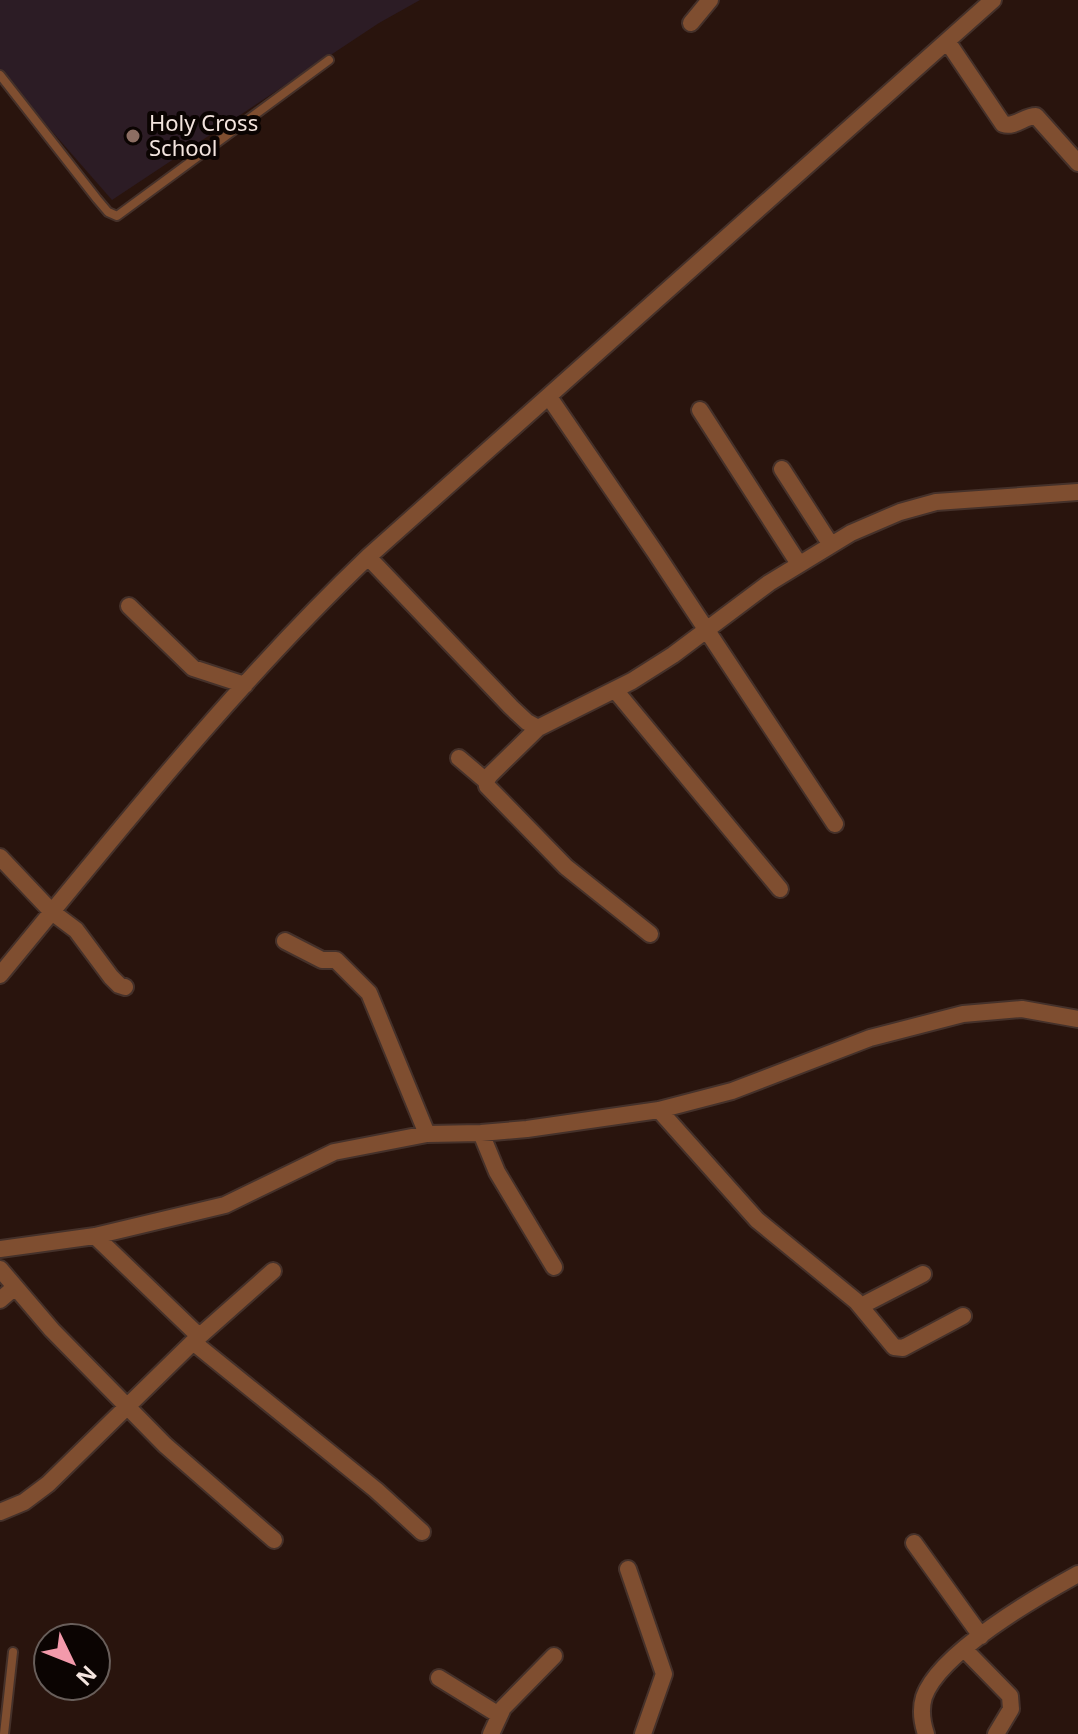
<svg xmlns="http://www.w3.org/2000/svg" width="1078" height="1734" font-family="'Noto Sans',sans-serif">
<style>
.education{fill:#2c1c25}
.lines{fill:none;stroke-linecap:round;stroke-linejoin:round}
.service-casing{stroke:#45312a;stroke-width:12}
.minor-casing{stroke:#45312a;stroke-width:20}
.service{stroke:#7f4e30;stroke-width:8}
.minor{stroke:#7f4e30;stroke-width:16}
.education-dot{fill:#8d6e63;stroke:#0b0402;stroke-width:3}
.labels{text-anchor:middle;stroke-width:8;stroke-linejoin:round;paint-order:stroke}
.poi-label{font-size:22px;fill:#f3e4de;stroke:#0b0402;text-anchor:start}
</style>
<rect width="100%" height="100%" fill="#29140d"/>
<!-- education -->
<path class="education" d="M0,0h420l-41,23 -267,177 -112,-128z"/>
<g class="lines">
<!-- service casing -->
<g class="service-casing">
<path id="service" d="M0,75l97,124 11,13 9,4 212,-156
M4,1734l9,-82"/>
</g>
<!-- minor casing -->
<g class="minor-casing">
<path id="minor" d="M691,23l19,-23
M947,41l56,83c12,4 21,-8 33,-8l42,47
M549,397l106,155 180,272
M700,410l99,154
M782,469l49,76
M368,557l143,150 16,15 11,6 94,-47 41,-26 96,-72 82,-50 49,-21 36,-10 142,-10
M129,606l64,62 52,17
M615,690l165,199
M538,728l-48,47 -4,6 1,5 79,81 84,67
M459,758l27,23
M0,857l52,55 24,18 35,47 8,8 6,2
M285,941l37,19h14l33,33 58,141
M0,975c118,-143 234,-290 368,-418l625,-557
M659,1110l98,110 99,81 38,46 9,1 60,-32
M481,1133l16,39 57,95
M95,1236l104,100
M0,1249l95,-13 130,-31 109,-53 93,-18 54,-1 46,-4 132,-19 73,-19 138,-53 93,-24 59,-5 56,10
M0,1269l52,61 113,115 109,95
M0,1300l15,-13
M861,1306l62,-32
M193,1342l183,148 46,42
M0,1512l24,-10 24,-18 145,-142 80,-71
M914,1543l67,93
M628,1569l36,105 -21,60
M965,1650l45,46 1,13 -15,25
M439,1678l60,37
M491,1734l12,-26 51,-52
M926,1734c-4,-12 -6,-24 -2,-37 15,-44 114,-101 154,-123"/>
</g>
<!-- service -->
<use href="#service" class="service"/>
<!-- minor -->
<use href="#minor" class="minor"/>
</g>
<!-- markers -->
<circle class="education-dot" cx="133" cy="136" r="8"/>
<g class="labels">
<!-- poi labels -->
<g class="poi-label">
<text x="149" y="131">Holy Cross<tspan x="149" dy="25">School</tspan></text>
</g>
</g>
<!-- north arrow -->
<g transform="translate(72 1662) rotate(133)"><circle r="38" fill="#0b0402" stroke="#685e5a" stroke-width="2"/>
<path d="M0-6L14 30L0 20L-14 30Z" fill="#f39aab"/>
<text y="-12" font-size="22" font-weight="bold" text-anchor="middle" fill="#f3e4de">N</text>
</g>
</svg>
